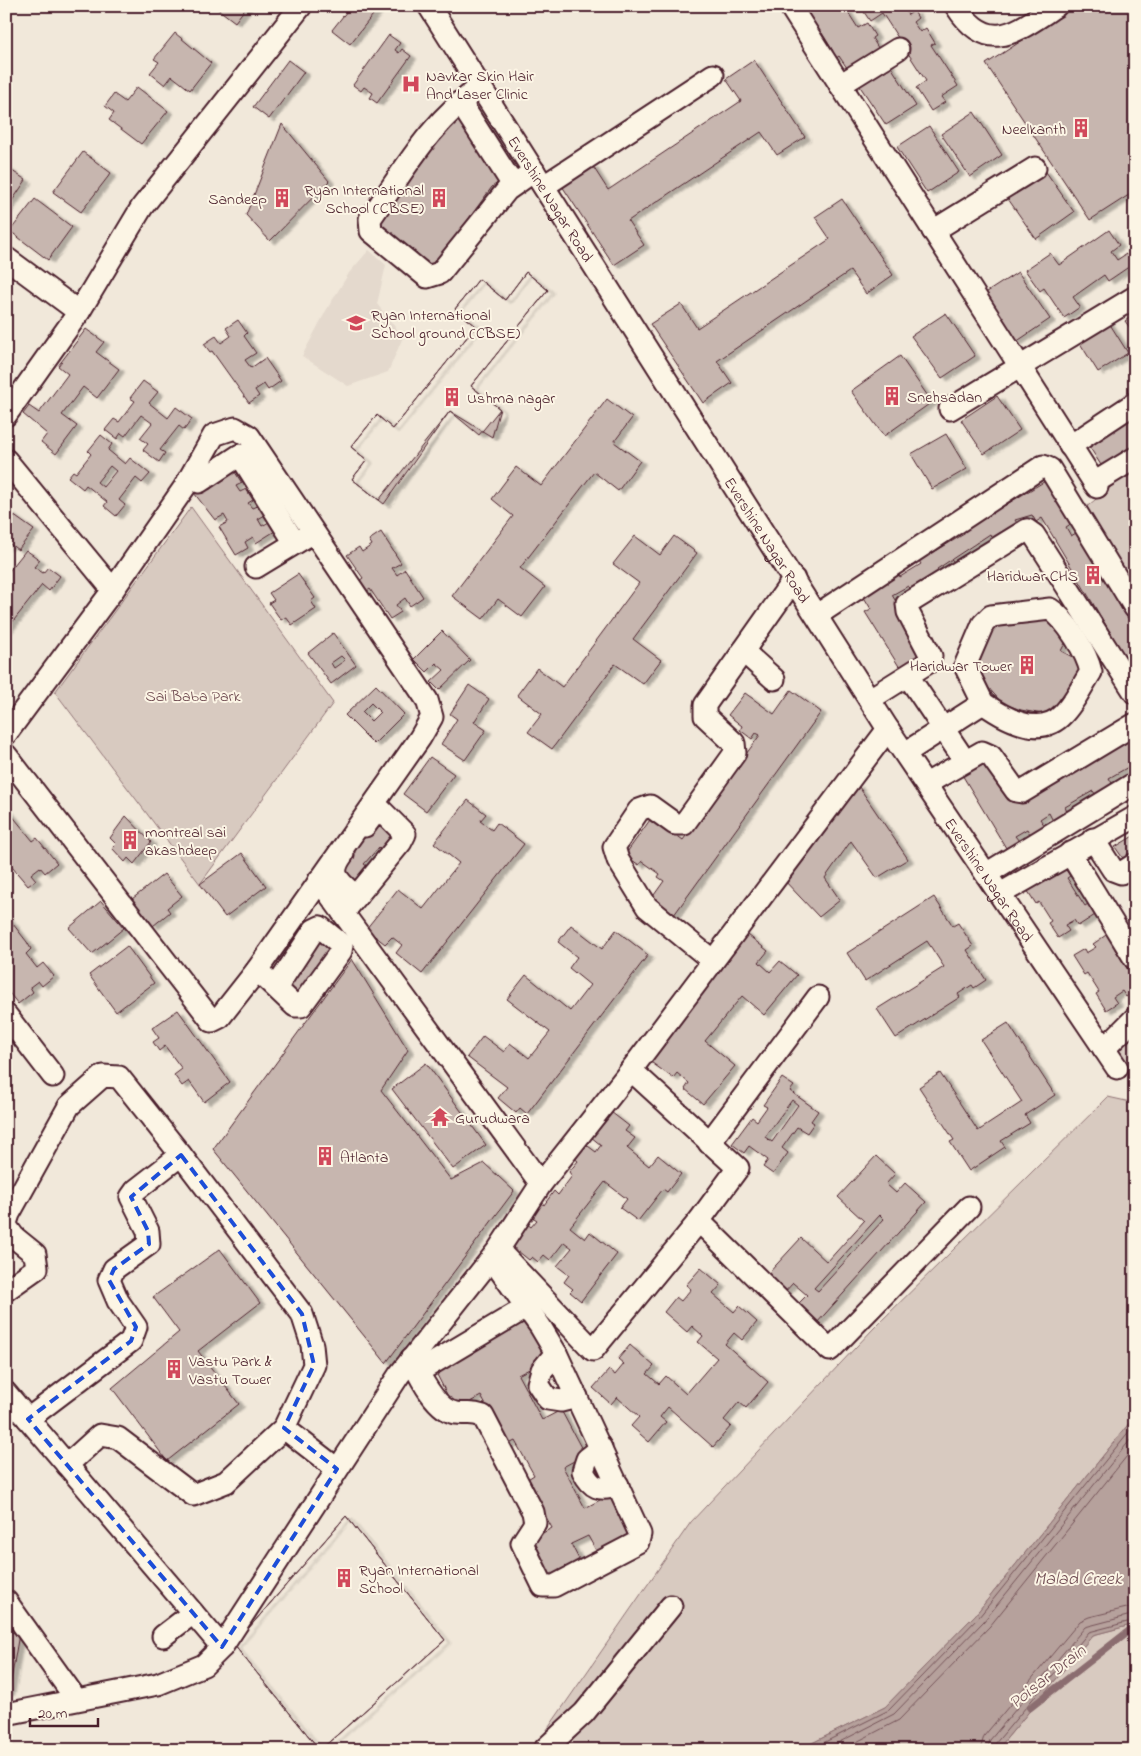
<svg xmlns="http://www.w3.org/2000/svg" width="1141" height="1756" font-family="'Indie Flower',sans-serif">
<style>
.built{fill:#e4d9cd}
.green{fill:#d8cac0;stroke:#917476}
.water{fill:#b6a19c;stroke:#8b6d6f}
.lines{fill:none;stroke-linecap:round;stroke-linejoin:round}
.shore{stroke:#755358;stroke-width:1}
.stream{stroke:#8b6d6f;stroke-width:7}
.building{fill:#c7b6af;stroke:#4a1f2b;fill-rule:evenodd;filter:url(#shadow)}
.minor-casing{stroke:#4a1f2b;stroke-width:25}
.minor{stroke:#fcf5e5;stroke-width:21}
.marked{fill:none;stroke:#1d4ed8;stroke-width:4;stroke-dasharray:10 6;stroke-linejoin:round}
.labels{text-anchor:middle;stroke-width:4;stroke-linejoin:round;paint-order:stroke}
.poi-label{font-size:16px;fill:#4a1f2b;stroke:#fcf5e5;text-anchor:start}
.street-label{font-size:16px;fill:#4a1f2b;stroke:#fcf5e5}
.park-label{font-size:16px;fill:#6e4a50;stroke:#fcf5e5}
.water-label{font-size:18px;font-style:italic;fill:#704c53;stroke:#fcf5e5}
</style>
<defs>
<filter id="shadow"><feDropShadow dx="5.5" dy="3" stdDeviation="1" flood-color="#0004"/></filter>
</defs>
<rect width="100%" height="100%" fill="#f1e8da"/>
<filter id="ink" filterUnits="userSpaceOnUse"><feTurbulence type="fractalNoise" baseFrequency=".02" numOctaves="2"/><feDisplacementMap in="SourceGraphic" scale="10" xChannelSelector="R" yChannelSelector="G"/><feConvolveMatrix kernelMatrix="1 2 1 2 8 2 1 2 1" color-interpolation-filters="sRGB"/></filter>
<g filter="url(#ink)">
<!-- built -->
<path class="built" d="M369,250l17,15 -9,39 26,33 -15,35 -40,14 -46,-30 25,-47 22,-36z"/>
<!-- green -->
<path class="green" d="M1135,467v131l-51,-89z
M191,507l142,196 -133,181 -145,-192z
M1135,1030v31l-10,-1 -9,-11z
M1108,1097l27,6v313l-159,198 -91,93 -87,43h-265l158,-228 182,-193z
M1135,1624v126h-138l96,-115z"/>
<!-- water -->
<path class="water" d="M1135,1416v208l-42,11 -96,115h-199l87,-43 91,-93z"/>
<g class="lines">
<!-- shore -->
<path class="shore" d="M809,1750l80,-40 90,-93 156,-193
M824,1750l70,-36 90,-93 151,-187
M841,1750l58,-30 91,-94 145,-180
M980,1750l4,-14 96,-115 9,-4 46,-11
M987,1750l3,-10 95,-113 50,-13
M993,1750l2,-6 94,-112 46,-12"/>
<!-- stream -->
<path class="stream" d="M1030,1708l105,-82"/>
</g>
<!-- building -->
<path class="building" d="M214,6h33l-12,16z
M351,6h29l-30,38 -18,-14z
M801,6h43l14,22 9,-5 8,13 -3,2 8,13 -31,20 -10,-15 -4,3 -4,-6 2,-2 -11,-18 -3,2z
M860,6h43l5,9 6,-4 4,7 -5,4 7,10 6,-4 9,15 -4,2 27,41 -17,11 4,5 -14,9 -15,-23 10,-7 -44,-68 -12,8z
M1075,6h57l3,4v181l-45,29 -104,-156z
M175,33l36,30 -21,27 -18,-14 -7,9 -15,-12 9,-11 -5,-3z
M389,35l11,8 -5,7 4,3 3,-4 9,7 -34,47 -7,-5 3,-5 -9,-6 -3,4 -8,-6z
M288,60l16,12 -35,47 -16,-12z
M754,60l51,77 -28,18 -16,-23 -133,89 16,24 -30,20 -52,-79 30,-21 16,25 133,-89 -15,-22z
M888,62l28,44 -30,19 -29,-43z
M137,87l31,24 -27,33 -32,-24 5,-7 -9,-7 9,-12 11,8z
M974,112l28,43 -32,22 -29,-43z
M460,113l43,66 -11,8 -61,83 -55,-46 66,-98z
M282,124l47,57 -59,60 -24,-26z
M929,126l30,46 -32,21 -30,-46z
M83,152l28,21 -30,39 -28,-20z
M6,167l20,13 -20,30z
M1044,169l30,43 -38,27 -30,-43z
M35,199l37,28 -24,33 -38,-29z
M842,199l51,76 -27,19 -16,-23 -133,90 15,22 -29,20 -53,-79 31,-20 16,24 133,-89 -15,-22z
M1109,230l10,15 -8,6 6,9 9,-6 7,10 -25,17 -4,-6 -31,22 7,10 -16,11 -20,-30 -4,3 -15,-21 25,-17 9,12z
M526,272l22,18 -77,96 29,23 -21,26 -29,-24 -71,89 -27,-21 15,-19 -16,-13 26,-32 16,14 83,-103 -21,-17 24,-30 26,21z
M526,272l22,18 -77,96 29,23 -8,28 -42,-26 -66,93 -32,-25 15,-19 -16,-13 26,-32 16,14 83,-103 -21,-17 24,-30 26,21z
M1018,272l32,47 -34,23 -32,-48z
M946,313l29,43 -33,22 -31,-42z
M1135,314v21l-10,-14z
M1106,318l22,35 -30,19 -22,-35z
M238,320l9,13 -3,3 12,17 -11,7 6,8 14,-10 16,23 -13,9 -4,-6 -9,6 4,6 -10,7 -37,-52 -2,1 -6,-8 12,-8 5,7 10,-7 -5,-8z
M86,329l18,13 -8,10 23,17 -22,29 -14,-11 -21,28 15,11 -21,28 -15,-12 6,-8 -24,-20 6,-8 10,7 29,-39 -10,-8z
M900,356l32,46 -48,34 -33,-45z
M143,381l15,11 -9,11 19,15 8,-11 16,12 -8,11 -5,-4 -19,24 5,3 -6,9 -16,-12 5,-6 -8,-6 12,-15 -11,-8 -16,21 -4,-3 -4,6 -12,-9 9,-11 5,3 16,-21 -5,-3z
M997,396l23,34 -36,24 -23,-34z
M607,399l25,19 -18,24 26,19 -22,30 -24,-19 -74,96 25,19 -23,30 -24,-18 -15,20 -31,-23 61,-80 -21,-17 24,-32 25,19z
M1135,412v42l-29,19 -19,-30z
M946,434l21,35 -35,20 -21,-35z
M101,435l11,9 -4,6 17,14 5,-6 20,16 -8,9 -6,-5 -17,22 6,5 -9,11 -12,-10 3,-4 -21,-17 -3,4 -15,-12 5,-6 3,2 15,-19 -3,-3zM110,466l6,5 -13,16 -6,-5z
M233,469l9,14 -6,3 4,6 6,-3 7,11 -5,3 4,5 7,-3 6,10 -7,4 4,7 7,-4 6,9 -19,12 -3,-6 -8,5 3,6 -12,7 -17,-28 9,-5 -4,-7 -9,5 -21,-27 12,-8 3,5 9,-7 -2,-4z
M1052,477l25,43 -11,7 5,9 12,-7 37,63 -6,3 8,15 7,-4 6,10 -4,2 4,5v51l-93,-156 -6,4 -4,-7 -17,5 3,5 -26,14 -2,-5 -53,35 3,4 -29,16 -3,-3 -16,9 18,30 13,29 -23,14 -35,-56 6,-3 -9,-15 36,-21 2,4 21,-13 -2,-3 45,-27 -2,-3z
M6,510l28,20 -16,20 -8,-6 -4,4z
M381,532l20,31 -9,5 5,7 8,-6 18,28 -13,9 -5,-8 -9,7 5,7 -11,7 -20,-30 -4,3 -7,-11 4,-3 -16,-23 12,-8 3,5 10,-7 -3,-5z
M635,536l25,19 14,-19 23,17 -64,86 28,21 -18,24 -28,-20 -63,85 -24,-17 14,-18 -25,-19 20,-27 25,19 77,-104 -26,-19z
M26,550l14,10 -6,7 9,6 5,-6 12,9 -11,15 -7,-6 -36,45v-55z
M298,574l17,24 -4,3 5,8 -24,16 -6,-8 -5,3 -12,-17 5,-3 -5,-7z
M1052,614l15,25 -6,12 23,12 -31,53 -32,-6 -19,-7 -33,-37 23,-46z
M442,631l28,29 -31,30 -8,-8 13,-12 -8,-7 -9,9 -13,-13z
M333,633l23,32 -25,19 -23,-31zM341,656l4,4 -11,8 -3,-5z
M376,685l28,29 -30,30 -29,-29zM371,703l9,9 -9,9 -9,-9z
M469,685l20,14 -15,23 12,8 -21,30 -24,-16 16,-25 -7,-5z
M791,690l30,22 -150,207 -22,-17 15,-21 -6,-4 2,-3 -18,-13 -3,4 -14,-10 27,-38 31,23 77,-105 -4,-2 -4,6 -12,-9 2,-4 -14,-11 17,-22 29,21z
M1135,729v43l-5,-6 -21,12 4,7 -17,10 -3,-4 -28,16 2,5 -14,9 -4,-8 -9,6 5,7 -15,8 -3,-5 -12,7 4,5 -13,7 -45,-75 26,-14 26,43z
M430,757l24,17 -28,37 -23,-17z
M857,784l51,75 -31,19 -26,-37 -26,37 15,22 -21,17 -37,-39z
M468,800l18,14 -6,7 12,9 5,-7 27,21 -102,130 -26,-21 6,-8 -10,-8 -7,7 -19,-15 32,-40 25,20 36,-46 -25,-20z
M6,808l27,33 4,-3 20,25 -12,10 -5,-6 -9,7 5,6 -8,6 -21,-25 5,-4 -6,-7z
M377,814l15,13 -5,5 8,7 -12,12 -4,-4 -15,17 9,7 -17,20 -19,-24z
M126,816l25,26 -17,22 -6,-6 -3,4 -13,-14 4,-4 -6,-6z
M1135,835v25l-8,4 -12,-17z
M242,853l24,33 -41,31 -25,-33z
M1061,862l9,14 -3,2 18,28 3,-2 7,11 -17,11 -4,-6 -9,5 4,6 -11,7 -10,-15 3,-2 -12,-19 -3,2 -12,-19z
M164,874l18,22 -15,12 3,4 -17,14 -21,-27z
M934,897l19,29 5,-3 15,23 -6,4 19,30 -12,8 -2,-3 -14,9 2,3 -64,41 -19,-29 67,-42 -17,-26 -62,40 -18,-28z
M101,901l23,27 -32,26 -23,-26z
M6,915l21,27 4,7 -5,5 11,14 6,-5 11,13 -12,10 -4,-5 -8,6 3,5 -15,12 -12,-15z
M571,925l31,24 14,-19 32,25 -121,159 -7,-6 -4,5 -18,-15 9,-11 -40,-30 16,-21 21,16 6,-9 19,15 21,-26 -43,-33 19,-24 44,36 20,-26 -21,-17 8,-11 -19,-15z
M318,931l20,16 -41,55 -16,-10z
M743,931l25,20 -9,11 11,10 10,-11 17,14 -33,40 -22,-19 -37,45 30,25 -32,38 -18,-15 4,-6 -12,-10 -4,5 -25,-18z
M1109,933l9,14 -3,2 18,29 2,-1v14l-9,6 -4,-6 -9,6 4,6 -11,7 -10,-16 3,-2 -12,-19 -3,2 -12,-19 12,-7 2,4 10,-6 -3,-3z
M127,946l27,37 -38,29 -27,-37z
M352,959l56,91 -27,40 70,90 33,-17 30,28 -128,172 -173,-214z
M178,1010l52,72 -26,20 -15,-21 -7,5 -8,-11 8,-6 -17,-23 -6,5 -6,-9 6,-4 -7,-10z
M1008,1023l47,72 -30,20 5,8 -29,18 4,6 -36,24 -19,-29 4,-2 -35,-53 21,-14 38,58 44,-29 -41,-62z
M426,1063l60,82 -33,24 -61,-80z
M782,1078l12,8 -4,5 28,20 -7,10 3,2 -7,10 -10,-6 -15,21 6,5 -15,21 -10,-7 5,-7 -19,-14 -5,7 -12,-9 20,-27 5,4 10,-14 -4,-2zM792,1100l6,5 -26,37 -7,-5z
M611,1112l18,14 -4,5 10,7 -8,10 22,18 9,-11 23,19 -14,18 -4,-3 -25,32 -18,-13 7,-9 -22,-17 -35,45 15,12 5,-7 27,22 -36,47 -11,-9 3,-3 -9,-7 5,-7 -12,-9 15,-18 -8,-6 -14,18 -6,-5 -6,7 -6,-5 -3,3 -16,-13 7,-9 -4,-3 10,-12 5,4 6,-7 -6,-4 10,-14 3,3 10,-14 4,4 14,-19 -3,-4 9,-11 -5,-4 11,-14 12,9 5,-7 -10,-8z
M876,1156l19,18 -9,10 10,9 9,-10 21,19 -110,122 -20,-18 11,-11 -14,-12 -10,11 -18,-17 36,-39 26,24 37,-41 -26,-24zM880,1215l4,4 -66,72 -4,-3z
M220,1249l40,54 -62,48 41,53 -72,57 -55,-73 67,-56 -26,-35z
M701,1268l20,17 -8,9 21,18 5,-6 18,16 -15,18 -8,-7 -9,11 43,38 -22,26 -7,-6 -15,18 7,6 -18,21 -45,-40 -8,10 6,5 -17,20 -18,-16 8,-9 -22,-20 -6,7 -18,-16 16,-18 6,5 9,-11 -6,-5 12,-14 24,21 -7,8 12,10 7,-8 20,18 31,-36 -19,-16 5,-6 -11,-10 -5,6 -23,-20 12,-15 5,4 10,-12 -5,-4z
M528,1315l22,43 -32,17 24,45 19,-10 24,45 -22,12 22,41 28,-15 23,44 -37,19 -11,-20 -17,8 11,21 -34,18 -22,-41 26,-14 -26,-48 8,-5 -19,-34 -8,4 -26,-49 -26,14 -23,-45 36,-11 23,-12 -4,-6z
M346,1516l99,124 -125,110 -86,-105z
M346,1516l99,124 -125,110 -86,-105z
M6,1631l13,3 -10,58 -3,1z"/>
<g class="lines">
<!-- minor casing -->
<g class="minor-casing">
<g id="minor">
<path id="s1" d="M429,6l459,723 229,339"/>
<path d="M790,6l307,481"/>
<path d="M956,6c33,51 61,25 100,0"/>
<path d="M840,85l58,-36"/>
<path d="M481,87c-49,32 -78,85 -111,132l1,12 56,46 13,-4 67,-83 27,-19"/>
<path d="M460,102l53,83"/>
<path d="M544,186l169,-111"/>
<path d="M933,231l102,-63"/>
<path d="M6,258l73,54"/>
<path d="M950,409l185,-112"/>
<path d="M6,415l73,-103 63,-105 159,-201"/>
<path d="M1070,446l65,-43"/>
<path d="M6,460l107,130 71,-102 30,-53 21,-7 14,8 178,264 5,17 -12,21 -163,232 -37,47 -8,4 -206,-266"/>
<path d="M199,482l41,-27 55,88"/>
<path d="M1094,483l41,-25"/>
<path d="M256,567l51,-31"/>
<path d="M817,615l226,-149 7,3 85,139"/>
<path d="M743,651l31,28"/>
<path d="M908,676l57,85"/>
<path d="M870,699l59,-37 2,-6 -23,-44 -1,-8 120,-74 7,5 101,158"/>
<path d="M6,734l107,-144"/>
<path d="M905,753l78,-50c21,15 57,36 80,11 11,-11 19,-28 28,-42 -4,-19 -25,-53 -41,-63l-59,7 -8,8 -18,42 18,37"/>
<path d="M926,784l56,-32 9,4 25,35 6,1 113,-68"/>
<path d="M1093,839l20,31 8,3 14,-9"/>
<path d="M1070,853l65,106"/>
<path d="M343,854c-16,22 -3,27 13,43"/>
<path d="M986,874l149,-91"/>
<path d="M319,880l222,304"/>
<path d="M1000,894l135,-77"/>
<path d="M343,913l58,-71 4,-8 -24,-24h-4l-12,16"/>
<path d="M713,961l-66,-54 -29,-47 -4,-13 25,-37 11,-4 25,18h9l51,-71 -1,-10 -29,-27v-11l89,-126"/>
<path d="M257,970l38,36h6l40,-55 1,-6 -22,-18 -6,3 -38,58"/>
<path d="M6,1015l47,61"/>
<path d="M1104,1049l31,-31"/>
<path d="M709,1143l109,-146"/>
<path d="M699,1221l131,129 139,-143"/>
<path d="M6,1223l3,-9 60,-108 34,-30 16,1 62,78 -45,35 -5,7 17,34 1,13 -35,25 -5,11 9,21 18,26 -5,14 -103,78"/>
<path d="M6,1226l8,11 21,17 2,14 -31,22"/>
<path d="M502,1254l91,96 106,-129 39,-53 -107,-98"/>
<path d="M556,1353l-14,17 -4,14 10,15 13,2 16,-4"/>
<path d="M411,1359c8,16 25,52 45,54 11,2 13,-2 27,3l50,96 2,11 -13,20 21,43h11l84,-44 2,-8 -84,-181 -16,-27 -48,-67"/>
<path d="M418,1372l109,-65"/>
<path d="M6,1393l216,254 177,-272 99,-125 43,-66 90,-114 257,-341"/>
<path d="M284,1428l53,41"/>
<path d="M601,1448l-14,11 -4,12c8,17 17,21 35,14"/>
<path d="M67,1465l33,-30 18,3 75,57 33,-13 58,-54 30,-63 -2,-20 -10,-31 -121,-159"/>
<path d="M6,1601l70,98"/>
<path d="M163,1636l30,-23"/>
<path d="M6,1714l152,-30 46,-19 18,-18"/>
<path d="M544,1750l40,-37 87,-107"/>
</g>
</g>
<!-- minor -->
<use href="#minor" class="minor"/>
</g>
</g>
<!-- marked area -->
<path class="marked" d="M181,1155l121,159 12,51 -30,63 53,41 -115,178 -194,-228 103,-78 5,-14 -27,-47 5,-11 35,-25 -1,-13 -17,-34z"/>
<!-- icons -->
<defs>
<g id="hospital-bare" transform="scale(1.5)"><path d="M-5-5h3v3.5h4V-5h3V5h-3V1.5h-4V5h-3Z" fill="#d1495b" stroke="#fcf5e5" stroke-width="2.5" paint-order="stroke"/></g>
<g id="building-bare" transform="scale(1.5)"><path d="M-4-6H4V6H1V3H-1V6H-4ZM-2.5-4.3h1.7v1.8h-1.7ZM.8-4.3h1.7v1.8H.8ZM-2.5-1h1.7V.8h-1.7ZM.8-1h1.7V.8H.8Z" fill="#d1495b" stroke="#fcf5e5" stroke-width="2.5" paint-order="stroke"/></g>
<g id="school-bare" transform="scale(1.5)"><path d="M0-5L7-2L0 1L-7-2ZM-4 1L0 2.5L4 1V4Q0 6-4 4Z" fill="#d1495b" stroke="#fcf5e5" stroke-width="2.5" paint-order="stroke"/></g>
<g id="temple-bare" transform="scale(1.5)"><path d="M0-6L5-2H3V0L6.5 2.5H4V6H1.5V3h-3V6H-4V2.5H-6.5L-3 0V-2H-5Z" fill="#d1495b" stroke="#fcf5e5" stroke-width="2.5" paint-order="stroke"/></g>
</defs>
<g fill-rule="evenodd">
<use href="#hospital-bare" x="411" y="84"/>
<use href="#building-bare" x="1081" y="128"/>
<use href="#building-bare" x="282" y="198"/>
<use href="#building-bare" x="439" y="198"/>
<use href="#school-bare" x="356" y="323"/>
<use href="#building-bare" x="892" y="396"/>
<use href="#building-bare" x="452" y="397"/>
<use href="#building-bare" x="1093" y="575"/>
<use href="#building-bare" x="1027" y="665"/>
<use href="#building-bare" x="130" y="840"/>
<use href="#temple-bare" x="440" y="1117"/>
<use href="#building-bare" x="325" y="1156"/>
<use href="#building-bare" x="174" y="1369"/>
<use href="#building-bare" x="344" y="1578"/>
</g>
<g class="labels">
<!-- poi labels -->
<g class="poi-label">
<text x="426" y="81">Navkar Skin Hair<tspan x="426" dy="18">And Laser Clinic</tspan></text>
<text x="1066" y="134" text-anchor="end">Neelkanth</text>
<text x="424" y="195" text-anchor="end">Ryan International<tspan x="424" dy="18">School (CBSE)</tspan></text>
<text x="267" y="204" text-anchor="end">Sandeep</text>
<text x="371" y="320">Ryan International<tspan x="371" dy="18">School ground (CBSE)</tspan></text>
<text x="907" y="402">Snehsadan</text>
<text x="467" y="403">Ushma nagar</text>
<text x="1078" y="581" text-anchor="end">Haridwar CHS</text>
<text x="1012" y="671" text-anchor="end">Haridwar Tower</text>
<text x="145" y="837">montreal sai<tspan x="145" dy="18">akashdeep</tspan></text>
<text x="455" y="1123">Gurudwara</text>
<text x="340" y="1162">Atlanta</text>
<text x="189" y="1366">Vastu Park &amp;<tspan x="189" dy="18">Vastu Tower</tspan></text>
<text x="359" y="1575">Ryan International<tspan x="359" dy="18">School</tspan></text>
</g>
<!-- street labels -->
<g class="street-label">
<text dy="6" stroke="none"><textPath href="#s1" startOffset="228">Evershine Nagar Road</textPath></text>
<text dy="6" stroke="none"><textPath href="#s1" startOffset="632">Evershine Nagar Road</textPath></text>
<text dy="6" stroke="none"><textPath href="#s1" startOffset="1038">Evershine Nagar Road</textPath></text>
</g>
<!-- park labels -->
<g class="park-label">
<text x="193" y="701">Sai Baba Park</text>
</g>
<!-- water labels -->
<g class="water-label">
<text x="1078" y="1584">Malad Creek</text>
<text transform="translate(1047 1676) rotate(-38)" y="6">Poisar Drain</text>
</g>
</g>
<!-- margin -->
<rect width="1141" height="1756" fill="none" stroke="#fcf5e5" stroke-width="25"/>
<rect x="12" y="12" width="1116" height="1731" fill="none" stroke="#4a1f2b" stroke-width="2" filter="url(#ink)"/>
<!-- scale -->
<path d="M30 1718v8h68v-8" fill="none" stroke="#4a1f2b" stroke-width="2.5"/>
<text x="38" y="1718" font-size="15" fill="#4a1f2b" stroke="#fcf5e5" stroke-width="4" paint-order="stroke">20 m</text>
</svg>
